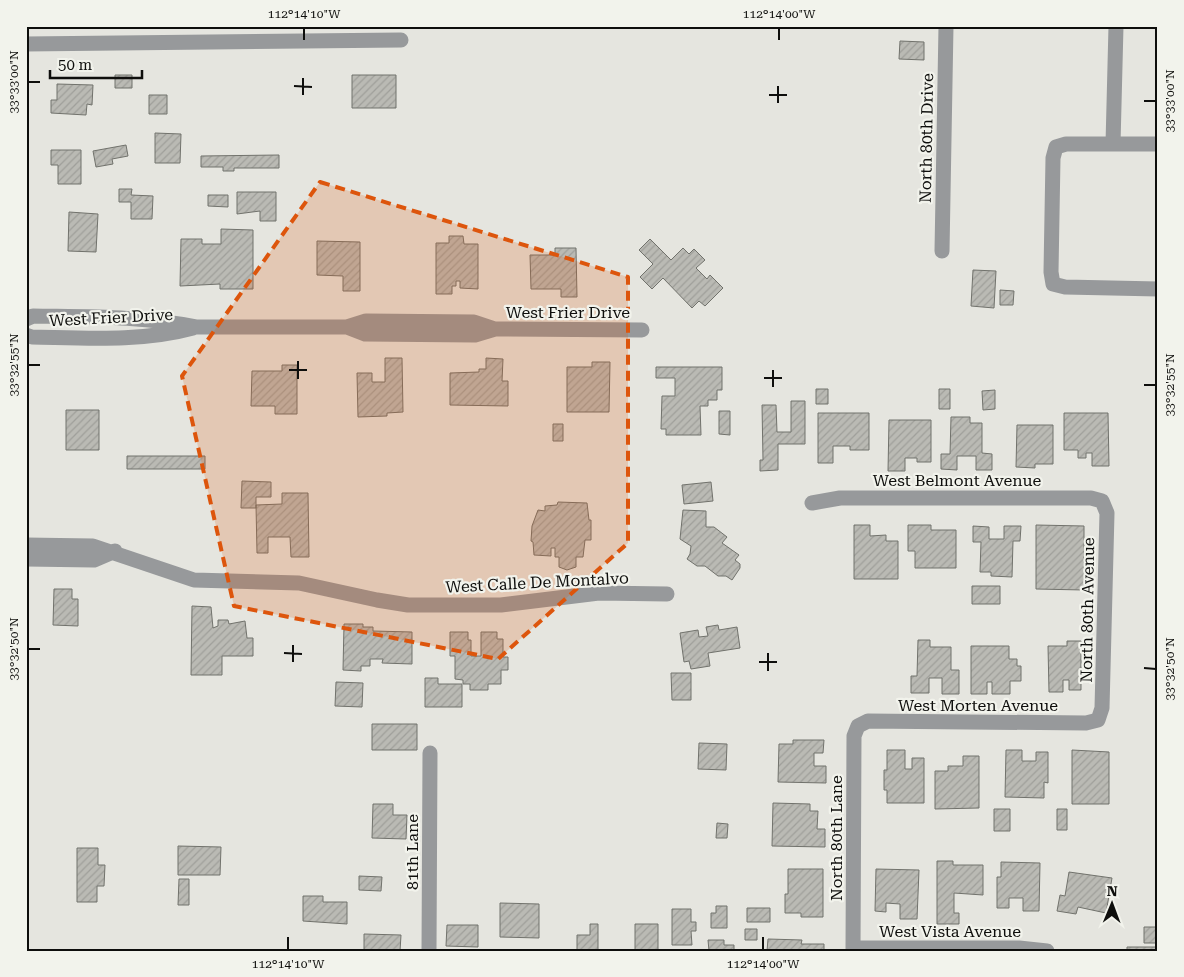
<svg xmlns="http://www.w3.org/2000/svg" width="1184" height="977" font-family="'Roboto Serif',serif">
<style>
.building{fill:url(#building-hatch);stroke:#71726c}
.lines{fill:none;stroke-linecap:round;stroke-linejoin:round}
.minor{stroke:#97999b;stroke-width:15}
.marked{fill:#dd550c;fill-opacity:0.2;stroke:#dd550c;stroke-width:4;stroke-dasharray:10 6;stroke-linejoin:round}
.ticks{fill:none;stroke:#0e0e0c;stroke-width:2}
.labels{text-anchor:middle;stroke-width:4.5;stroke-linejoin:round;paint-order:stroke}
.street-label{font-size:16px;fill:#0e0e0c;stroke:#f2f3ec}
.neatline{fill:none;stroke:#0e0e0c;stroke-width:2}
.ticks-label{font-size:12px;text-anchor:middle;fill:#0e0e0c}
</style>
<defs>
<pattern id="building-hatch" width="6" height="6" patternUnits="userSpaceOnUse" patternTransform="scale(1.25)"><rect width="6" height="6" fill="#babab4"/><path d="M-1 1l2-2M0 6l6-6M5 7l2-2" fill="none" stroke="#9f9f9a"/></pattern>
</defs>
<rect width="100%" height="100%" fill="#e5e5df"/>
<!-- building -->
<path class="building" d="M900,41l24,1v18l-25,-1z
M115,75h17v13h-17z
M352,75h44v33h-44z
M57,84l36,1 -1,20 -5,-1 -1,11 -35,-2v-13h6z
M149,95h18v19h-18z
M155,133l26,1 -1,29h-25z
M126,145l2,11 -16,3 1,5 -17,3 -3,-16z
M51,150h30v34h-23v-19h-7z
M279,155v13h-45v3h-11v-4h-22v-11z
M119,189h13l-1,6 22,1 -1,23h-21v-17h-12z
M237,192h39v29h-16v-10l-23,3z
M208,195h20v12l-20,-1z
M69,212l29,2 -2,38 -28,-1z
M221,229l32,1v59h-33v-5l-40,2 1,-47h21v5h19z
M449,236h14l1,8h14v45l-18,-1v-7h-4v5h-4v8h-16v-51h13z
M650,239l21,21 12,-12 6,6 5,-5 11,11 -9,8 11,11 3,-4 13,13 -18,18 -6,-5 -7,7 -29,-30 -11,11 -12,-12 13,-13 -14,-14z
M317,241l43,1v49h-17v-15l-26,-1z
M555,248h21l1,49h-16v-8h-30l-1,-34h25z
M973,270l23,1 -2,37 -23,-2z
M1000,290l14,1 -1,14h-13z
M385,358h17l1,54 -16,1v3l-29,1 -1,-44h15v9h13z
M486,358l17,1 -1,22h6v25l-58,-1v-32l29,-1v-3h7z
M592,362h18l-1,50h-42v-45h25z
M282,365h15v49h-22v-8h-24l1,-35h30z
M656,367h66v23h-5v10h-9v6h-8l1,29h-35v-6h-5l1,-33h13v-18h-19z
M816,389h12v15h-12z
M939,389h11v20h-11z
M995,390v19l-12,1 -1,-19z
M791,401h14v43h-27v26l-18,1v-11h3l-1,-55h14l1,27h14z
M66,410h33v40h-33z
M719,411h11v24l-11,-1z
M818,413h51v37h-19v-4h-17v17h-15z
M1064,413h44l1,53h-17v-13h-6v5h-8v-8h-14z
M951,417h19v6h12v30l10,1v16h-16v-14h-19v14l-16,-1v-15h9z
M889,420h42v42h-14v-4h-12v13h-17z
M553,424h10v17h-10z
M1017,425h36v39h-18v4l-19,-1z
M127,456h78v13h-78z
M242,481l29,1v15h-15v11h-15z
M711,482l2,19 -29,3 -2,-19z
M282,493h26l1,64h-18l-1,-20h-22v16h-11l-1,-48 26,-1z
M558,502l29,1 2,17h2v20h-6l-2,17h-7v10l-9,3 -8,-3v-10h-4v-9h-4v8l-17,-1 -1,-13 -2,-1 1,-15 6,-16 7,1v-5l12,-1z
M683,510l23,1v16h8l13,10 -5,6 17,12 -4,5 5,4v4l-8,12 -6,-4h-8l-13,-10h-8l-10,-7 3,-5 1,-8 -11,-7z
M854,525h16v11l16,-1v6h12v38h-44z
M908,525h23v5h25v38h-41v-17h-7z
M1036,525l48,1v64l-48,-1z
M973,526l16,1v12h15v-13h17l-1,15h-7l-1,36 -21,-1v-4h-11l1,-30h-8z
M972,586h28v18h-28z
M54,589h18v10h6v27l-25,-1z
M192,606l19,1 2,21 5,-2v-6h10l1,4 16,-3 2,17h6v18h-31v19h-31z
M344,624h19v3h10v4l39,1v32l-30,-1 1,-4h-13v7h-9v5l-18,-1z
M718,625l1,5 18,-3 3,21 -32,5 2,13 -19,3 -2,-8 -5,1 -4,-29 18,-3 1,7 9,-1 -2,-9z
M450,632h18v8h3v16h10v-24h16v7h6v18h5v13h-7v14h-13v6h-18v-6h-7v-4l-8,-1v-23h-5z
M918,640h12v7h21v23h8v24h-17v-16h-13v15h-18v-17h6z
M1067,641h14v49h-12v-10h-6v12h-14l-1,-46h19z
M971,646h38v13h8v7h4v15h-11v13h-18v-12h-5v12h-16z
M671,673h20v27h-19z
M425,678h13v6h24v23h-37z
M336,682l27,1 -1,24 -27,-1z
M372,724h45v26h-45z
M793,740h31l-1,13h-9v13h12v17l-48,-1 1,-38h14z
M699,743l28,1 -1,26 -28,-1z
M887,750h18v19h7v-11h12v45h-37v-13h-3v-20h3z
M1006,750h16v11h14v-9h12v31l-4,-1v16l-39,-1z
M1072,750l37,2v52h-37z
M963,756h16v52l-44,1v-38h13v-5h15z
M773,803l37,1v7h8l-1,18h8v18l-53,-1z
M373,804h20v11h14l-1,24 -34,-1z
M994,809h16v22h-16z
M1057,809h10v21h-10z
M717,823l11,1 -1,14h-11z
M178,846l43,1 -1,28h-42z
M77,848h21v17h7l-1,21h-7v16h-20z
M937,861h16v4h30v30l-29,-2v20h5v11h-22z
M1001,862l39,1 -1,48h-16v-13h-14v10h-12v-31h4z
M788,869h35v48h-22v-4h-16v-19h3z
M876,869l43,1 -2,49h-17v-15l-14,-1v9l-11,-1z
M1069,872l43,6 -6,35 -28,-6 -2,7 -19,-3 3,-16 5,1z
M359,876l23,1 -1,14 -22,-1z
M179,879h10v26h-11z
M303,896h20v6h24v22l-44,-3z
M500,903l39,1v34l-39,-1z
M716,906h11v22h-16v-15h5z
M747,908h23v14h-23z
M672,909h19v13h5v9h-5l1,14h-20z
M590,924h8v27h-21v-16h13z
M635,924h23v27h-23z
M447,925h31v22l-32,-1z
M1144,927h14v16h-14z
M745,929h12v11h-12z
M364,934l37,1 -1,16h-36z
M768,939l34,1 -1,4h23v7h-57z
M708,940h16v5h10v6h-25z
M1127,947h31v4h-31z"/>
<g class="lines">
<!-- minor -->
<path class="minor" d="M26,44l375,-4
M1113,144l3,-118
M1158,144h-92l-10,3 -3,11 -2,114 2,12 12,3 93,2
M942,251l4,-225
M26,319l7,-3c55,1 110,0 164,11h150l19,-6 108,1 21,7
M347,327l18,7 110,1 20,-6 147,1
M26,335l6,2c53,1 110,5 161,-9
M812,503l28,-5h251l11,3 5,12 -5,195 -4,12 -12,3 -218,-2 -10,5 -4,10 -1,215
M26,545l67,1 101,34 105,3 78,17 31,5h93l98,-12 68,1
M26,559l68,1 21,-9
M853,948h166l28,3
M429,951l1,-198"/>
</g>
<!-- marked area -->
<path class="marked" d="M320,182l308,95v266l-130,116 -264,-53 -52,-230z"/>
<!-- ticks -->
<path class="ticks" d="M304,40v-12M779,40v-12M28,82h12M294,86l18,1M303,95v-17M769,95h18M1144,101h12M778,103v-17M28,365h12M289,370h18M764,378h18M298,379v-18M1144,385h12M773,387v-17M28,649h12M284,653l18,1M293,662v-17M759,662h18M1144,668l12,1M768,671v-18M288,950v-13M763,950v-13"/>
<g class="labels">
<!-- street labels -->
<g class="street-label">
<text transform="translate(926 138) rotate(-89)" y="6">North 80th Drive</text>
<text x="568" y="318">West Frier Drive</text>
<text transform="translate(111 317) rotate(-3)" y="6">West Frier Drive</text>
<text x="957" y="486">West Belmont Avenue</text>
<text transform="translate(537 582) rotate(-3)" y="6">West Calle De Montalvo</text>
<text transform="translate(1087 610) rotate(-89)" y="6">North 80th Avenue</text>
<text x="978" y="711">West Morten Avenue</text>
<text transform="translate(836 838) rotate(-90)" y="6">North 80th Lane</text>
<text transform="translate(412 852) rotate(-90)" y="6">81th Lane</text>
<text x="950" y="937">West Vista Avenue</text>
</g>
</g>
<!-- border -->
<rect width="1184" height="977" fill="none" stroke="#f2f3ec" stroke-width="55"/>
<!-- north arrow -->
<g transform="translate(1112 904) rotate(1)" stroke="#f2f3ec" stroke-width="4" paint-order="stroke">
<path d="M0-4L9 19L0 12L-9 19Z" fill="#0e0e0c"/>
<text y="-8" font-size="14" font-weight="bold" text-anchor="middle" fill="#0e0e0c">N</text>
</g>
<!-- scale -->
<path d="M50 70v8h92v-8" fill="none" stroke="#0e0e0c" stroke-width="2.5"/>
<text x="58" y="70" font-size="15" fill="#0e0e0c" stroke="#f2f3ec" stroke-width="4" paint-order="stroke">50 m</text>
<rect x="28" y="28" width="1128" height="922" class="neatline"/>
<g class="ticks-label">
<text x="304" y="18">112°14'10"W</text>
<text x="779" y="18">112°14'00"W</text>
<text transform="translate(14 82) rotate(-90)" y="4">33°33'00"N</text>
<text transform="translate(1170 101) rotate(-90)" y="4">33°33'00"N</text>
<text transform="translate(14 365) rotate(-90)" y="4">33°32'55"N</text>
<text transform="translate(1170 385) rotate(-90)" y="4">33°32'55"N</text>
<text transform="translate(14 649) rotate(-90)" y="4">33°32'50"N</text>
<text transform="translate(1170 669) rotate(-90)" y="4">33°32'50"N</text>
<text x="288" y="968">112°14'10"W</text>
<text x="763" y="968">112°14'00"W</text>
</g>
</svg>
